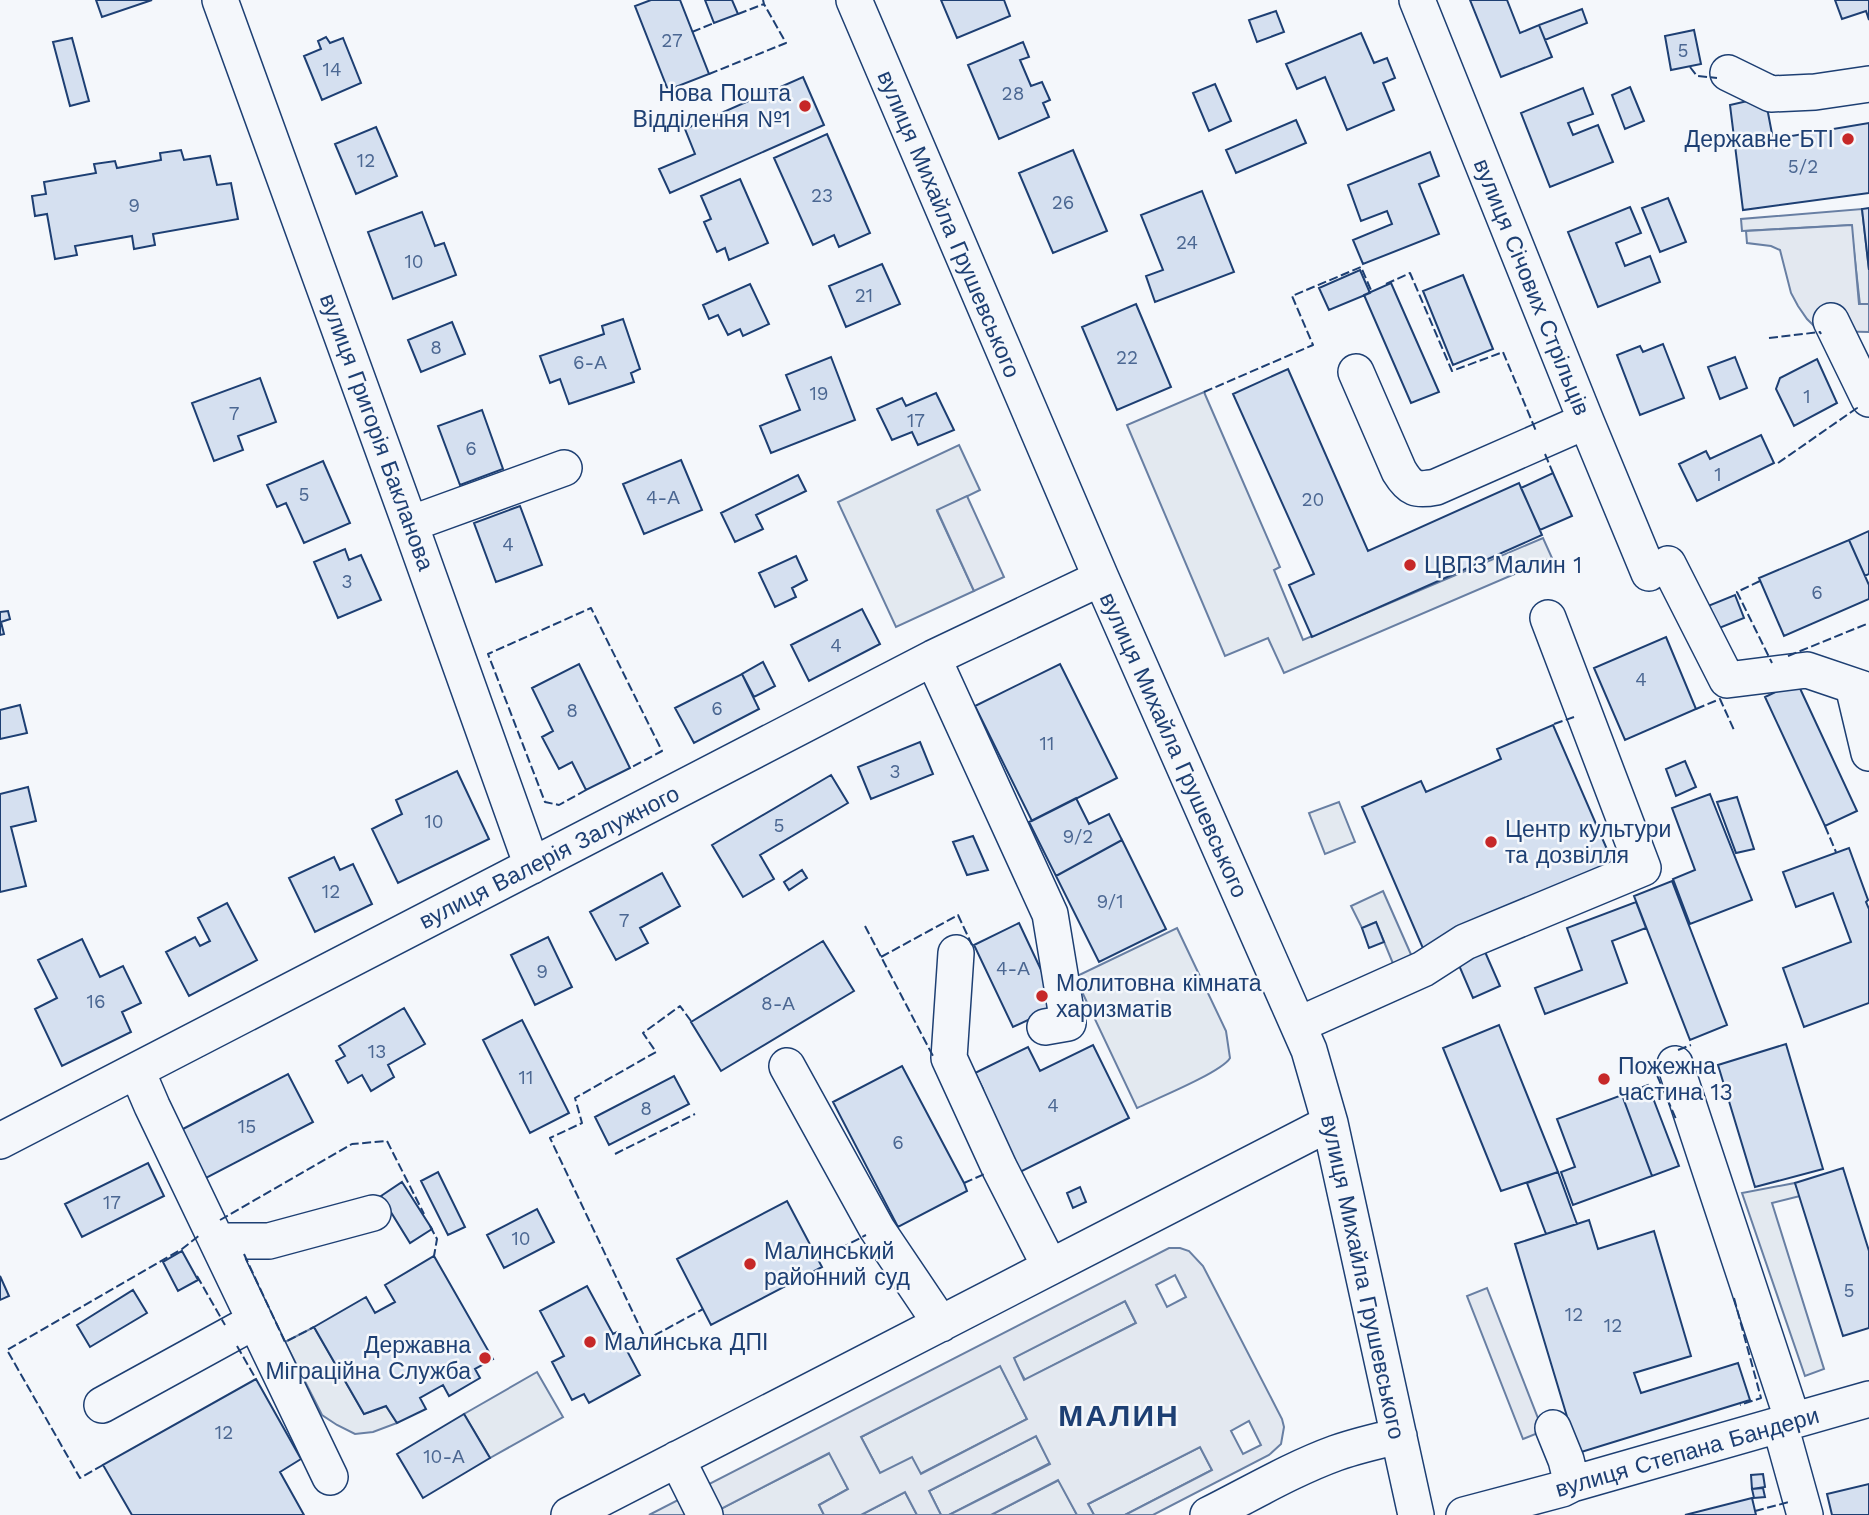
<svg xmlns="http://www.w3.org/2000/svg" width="1869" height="1515" font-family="'Work Sans',sans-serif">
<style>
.green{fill:#e3e9f0;stroke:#687fa3;stroke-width:2}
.parking{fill:#e3e8f0;stroke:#687fa3;stroke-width:2;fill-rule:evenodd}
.building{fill:#d5e0f0;stroke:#1d3f73;stroke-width:2}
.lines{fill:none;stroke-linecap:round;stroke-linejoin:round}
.minor-casing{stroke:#1d3f73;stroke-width:38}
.minor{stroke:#f4f7fb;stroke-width:35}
.fence{stroke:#1d3f73;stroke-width:2;stroke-dasharray:9 3.5;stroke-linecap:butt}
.poi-dot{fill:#c62828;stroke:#f4f7fb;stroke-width:2.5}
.labels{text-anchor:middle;stroke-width:5;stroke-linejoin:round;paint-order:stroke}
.number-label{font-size:19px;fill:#4b6792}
.poi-label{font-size:23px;fill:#1d3f73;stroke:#f4f7fb;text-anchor:start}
.street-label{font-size:23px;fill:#1d3f73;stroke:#f4f7fb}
.district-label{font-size:30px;font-weight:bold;letter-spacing:2px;fill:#1d3f73;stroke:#f4f7fb}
</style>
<rect width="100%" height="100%" fill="#f4f7fb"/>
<!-- green -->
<path class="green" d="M1862,209l7,61v34l-9,1 -9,-80 -109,6 -1,-12z
M1204,392l76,175 -6,3 29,70 240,-102 9,20 -268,115 -16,-35 -43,18 -98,-231z
M959,445l21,45 -43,21 37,80 -78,36 -58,-125z
M1339,802l16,40 -30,12 -16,-41z
M1383,891l30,68 -19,7 -18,-44 -14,6 -11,-22z
M1177,928l49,103 4,27c-8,14 -74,41 -93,50l-62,-131z
M1795,1183l5,13 -28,7 52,166 -19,7 -63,-183z
M1125,1301l11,22 -111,57 -12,-22z
M314,1327l50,87 22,-8 11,17 -24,9 -18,2 -18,-9 -15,-10 -37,-73z
M1000,1365l27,54 -107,55 -40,-1 -19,-36z
M537,1372l26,45 -73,41 -26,-44z
M1036,1436l14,27 -101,52h-8l-12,-24z
M1200,1447l12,23 -87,45h-31l-6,-11z
M830,1453l18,36 -29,16 5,10h-108l-2,-3z
M1059,1480l18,35h-86z
M905,1492l12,23h-56z"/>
<!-- parking -->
<path class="parking" d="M1852,225l7,79h10v28l-42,-1 -13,-5 -7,-7 -9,-13 -7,-13 -11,-43 -9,-4 -24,-3 -1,-12z
M967,496l37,81 -30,14 -37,-81z
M1169,1248h11l9,3 14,15 79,153 2,8 -3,17 -12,11 -116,60h-28l87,-45 -12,-23 -112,57 6,11h-17l-19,-35 -67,35h-42l101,-51 -14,-28 -107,55 12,24h-24l-12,-23 -44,23h-37l-5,-10 29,-16 -19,-36 -114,59 1,3h-67zM1175,1275l11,22 -19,10 -11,-22zM1125,1301l11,22 -112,57 -10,-22zM1000,1366l27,53 -106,55 -9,-17 -32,16 -19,-36zM1249,1421l12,24 -18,9 -12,-23z
M1487,1288l56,143 -20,8 -56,-143z"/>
<!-- building -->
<path class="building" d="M96,0h56l-50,17z
M651,0h29l29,74 -41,16 -33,-84z
M705,0h27l6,14 -24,9z
M941,0h63l6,16 -53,22z
M1470,0h37l13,33 19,-8 13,32 -51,20z
M1835,0h34v20l-3,-9 -24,8z
M1835,0h34v20l-3,-9 -24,8z
M1582,9l5,14 -42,17 -6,-15z
M1276,11l8,21 -27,10 -8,-22z
M1694,30l7,34 -30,6 -6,-34z
M1361,33l13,30 13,-5 8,20 -12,5 11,27 -47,20 -22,-53 -28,12 -11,-25z
M326,37l4,6 13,-5 18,45 -39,17 -18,-44 17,-7 -3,-8z
M72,38l17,63 -19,5 -17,-64z
M1023,42l6,15 -9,3 11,26 11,-4 8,18 -7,3 6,14 -50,22 -31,-74z
M803,77l21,48 -154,68 -11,-24 36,-15 -10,-25z
M1215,84l16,37 -22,10 -16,-38z
M1630,87l14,34 -19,8 -13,-34z
M1583,88l10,26 -25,9 5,12 25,-10 15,37 -63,25 -29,-74z
M1765,97l8,42 96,-16v70l-126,17 -13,-105z
M1296,120l10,23 -70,30 -10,-23z
M376,127l21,49 -41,18 -21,-50z
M827,134l43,99 -31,14 -5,-12 -21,10 -39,-87z
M181,150l3,10 26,-4 7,29 14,-2 7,36 -85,15 2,11 -21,4 -2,-13 -57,10 2,9 -22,4 -8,-45 -12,2 -3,-20 14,-2 -2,-12 52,-9 -2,-9 21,-3 2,7 44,-8 -1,-7z
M1073,150l34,81 -54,22 -34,-80z
M1430,152l9,24 -20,8 20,50 -76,30 -10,-24 39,-16 -5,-13 -26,10 -13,-36z
M740,179l28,64 -39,17 -4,-12 -8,4 -13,-30 7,-3 -10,-23z
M1202,191l32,81 -79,30 -9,-26 17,-6 -22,-55z
M1668,198l18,44 -26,10 -18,-44z
M1630,207l11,26 -25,10 9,23 25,-10 10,26 -62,25 -30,-75z
M1869,208v62l-7,-61z
M422,212l13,34 9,-3 12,32 -63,24 -25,-67z
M882,264l18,40 -54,23 -17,-41z
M1360,270l10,23 -41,17 -10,-22z
M1463,275l30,74 -40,16 -30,-74z
M1391,283l48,109 -28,11 -47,-108z
M750,284l19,40 -26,12 -3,-7 -12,6 -10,-20 -9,4 -6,-14z
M1136,304l35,83 -54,23 -35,-83z
M623,319l17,50 -9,4 3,9 -65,22 -9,-25 -10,4 -10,-27 64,-22 -2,-8z
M452,322l13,32 -44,18 -13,-32z
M1663,344l21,54 -44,17 -23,-60 23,-9 3,6z
M831,357l24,63 -84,33 -11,-27 40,-16 -14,-35z
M1735,357l12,31 -27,11 -12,-32z
M1817,359l20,44 -43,23 -18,-37 4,-11z
M1288,369l80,182 151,-68 23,52 -230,102 -23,-52 25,-11 -81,-180z
M260,378l16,44 -38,14 5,14 -29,11 -22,-58z
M936,393l18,37 -36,15 -6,-13 -20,8 -15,-31 25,-11 4,8z
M482,410l21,59 -43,16 -22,-59z
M1761,435l13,28 -77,38 -18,-37 27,-13 4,8z
M681,460l21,50 -58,24 -21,-50z
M323,461l27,62 -46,20 -18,-40 -9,4 -10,-22z
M1553,473l19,43 -32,14 -19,-42z
M798,475l8,16 -50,24 7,14 -28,13 -14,-29z
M520,506l22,59 -46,17 -22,-59z
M1869,531v43l-4,2 -16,-36z
M1849,540l20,45v14l-85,37 -25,-58z
M345,549l4,11 12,-5 20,45 -43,18 -24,-56z
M796,556l11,24 -15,8 4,9 -21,10 -16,-34z
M1735,595l9,23 -32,13 -9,-23z
M862,609l18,35 -71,37 -18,-36z
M8,611l2,8 -9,3 3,12 -4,1v-23z
M1666,637l30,72 -71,31 -31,-72z
M763,662l12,24 -21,11 -12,-23z
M579,664l51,104 -44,22 -14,-28 -13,7 -17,-32 11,-6 -21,-43z
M1060,664l57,114 -85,43 -57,-115z
M742,674l17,35 -65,34 -19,-35z
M1797,682l60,129 -32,15 -60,-129z
M20,705l7,28 -27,6v-29z
M1553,725l63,145 -191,83 -63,-146 59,-26 5,11 75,-33 -4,-10z
M920,742l13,32 -62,25 -13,-32z
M1685,761l11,26 -20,9 -10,-27z
M457,771l32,68 -91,44 -26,-54 30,-15 -6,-14z
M831,775l17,28 -88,52 14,24 -31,18 -31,-52z
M28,787l8,34 -25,6 15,59 -26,6v-98z
M1710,794l42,106 -62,24 -17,-45 22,-9 -23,-62z
M1737,797l17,52 -18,4 -19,-51z
M1076,798l13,26 20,-10 13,26 -66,36 -27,-54z
M973,836l15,34 -21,5 -14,-33z
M1122,840l44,89 -67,33 -43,-86z
M1849,848l19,52 -2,2 3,7v94l-65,24 -21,-59 68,-26 -18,-49 -37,14 -13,-35z
M334,857l6,13 13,-6 19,40 -57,28 -26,-54z
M802,870l5,8 -18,12 -5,-8z
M662,873l18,33 -40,22 8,15 -32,17 -26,-48z
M1672,881l55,144 -37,15 -56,-144z
M1636,902l10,26 -34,13 15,42 -82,31 -10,-26 47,-18 -15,-42z
M227,903l30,57 -68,36 -23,-44 29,-15 5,9 10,-5 -12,-23z
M1376,922l8,20 -15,6 -7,-20z
M1019,923l39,83 -45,21 -39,-82z
M548,937l24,50 -37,18 -24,-50z
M82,939l18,38 23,-11 18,37 -19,9 9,20 -69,34 -27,-57 22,-11 -19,-38z
M823,941l31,50 -133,80 -30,-49z
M1482,945l18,41 -27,12 -18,-42z
M404,1008l21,36 -37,21 6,12 -23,14 -9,-16 -14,8 -12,-22 9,-5 -6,-10z
M522,1020l47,93 -39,20 -47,-93z
M1499,1025l59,147 -57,19 -58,-143z
M1786,1044l37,125 -68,18 -37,-122z
M1093,1045l36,73 -111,55 -41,-82 6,-2 -8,-16 53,-26 12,24z
M902,1066l62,117 3,8 -69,36 -65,-125z
M288,1074l25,48 -107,56 -25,-48z
M674,1076l15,28 -80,41 -14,-28z
M1648,1085l31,81 -27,10 -30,-81z
M1622,1095l30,81 -79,29 -12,-33 14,-5 -18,-48z
M148,1163l16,33 -82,41 -17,-33z
M1843,1168l26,83v77l-26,8 -48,-153z
M438,1172l27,55 -17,8 -27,-54z
M1558,1172l19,52 -31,10 -19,-51z
M402,1182l30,47 -22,14 -29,-47z
M1080,1187l6,15 -13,6 -6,-15z
M787,1201l35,66 -111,58 -34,-66z
M537,1209l17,33 -50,26 -17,-33z
M1589,1220l9,29 56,-18 37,125 -57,17 7,20 97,-30 12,37 -172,53 -63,-209z
M182,1251l16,29 -20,11 -15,-29z
M434,1256l59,103 -18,10 5,9 -31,18 -6,-11 -23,13 6,11 -29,14 -11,-17 -22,8 -50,-87 52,-30 9,16 20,-11 -10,-17z
M0,1276l9,20 -9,4z
M587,1286l26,48 4,-2 23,43 -51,28 -5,-9 -12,6 -20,-38 12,-6 -24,-45z
M133,1290l14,23 -57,34 -13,-22z
M256,1379l45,80 -21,13 24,43h-172l-29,-50z
M464,1414l26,44 -67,40 -26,-44z
M1763,1474l2,13 -13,2 -1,-14z
M1869,1484v31h-37l-5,-21z
M1763,1488l2,9 -11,1 -2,-9z
M1752,1498l4,17h-71z"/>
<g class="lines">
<!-- minor casing -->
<g class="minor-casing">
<path id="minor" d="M220,0l190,524 122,342
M854,0l247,578 208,472 21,73 86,392
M1417,0l169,421 63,152
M1728,73l43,21 44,-2 54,-8
M1831,321l38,78
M1356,372l43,99c11,18 17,20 37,16l150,-66
M410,524l154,-56
M1668,564l59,116 80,-10 62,21
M933,658l117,256 18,109 -23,4
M1853,686l16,67
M956,953l-7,105 50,109 51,100
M1298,1025l125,-56 42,-27 178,-74 -95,-250
M1675,1064l118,357
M787,1066l90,163 64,95
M137,1071l15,35 178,371
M0,1141l933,-483 168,-80
M217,1241h52l104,-28
M102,1405l153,-84
M1780,1425l25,90
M1553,1428l13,32 6,24
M677,1459l28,56
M569,1515l761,-392
M1208,1515c42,-21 84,-46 128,-62 20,-7 41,-12 63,-17
M1464,1515l98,-26 10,-5 297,-85"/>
</g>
<!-- minor -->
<use href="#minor" class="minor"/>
<!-- fence -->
<path class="fence" d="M738,14l26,-10 -1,-4
M692,32l22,-9
M1690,67l7,9 20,2
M709,74l77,-31 -22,-39
M1386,284l24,-11 42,98 51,-19 33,79
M1769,338l51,-6 1,2
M1204,392l109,-47 -21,-49 69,-29 10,23
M1545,454l8,19
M1778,463l79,-55 -1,-1
M1760,581l-23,11 35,71
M1788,656l81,-33
M1696,709l24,-10 14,31
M1554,724l20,-7
M586,790l-27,15 -14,-3 -57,-148 103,-46 71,143 -32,17
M1825,826l11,26
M865,926l69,132
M881,957l77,-42 14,30
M691,1021l-11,-15 -37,27 13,19 -81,46 7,25 -32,15 96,202 57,-31
M1678,1050l13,-5
M1660,1064l-4,9 20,46
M615,1154l80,-40
M964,1183l23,-10
M220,1220l132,-76 35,-3 37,73
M430,1226l7,13 -3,17
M244,1254l41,88 29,-15
M818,1260l48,-25
M197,1276l28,49
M1734,1298l27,100 -21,7
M237,1346l19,33
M627,1349l21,-10
M103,1465l-23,13 -73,-128 175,-101 18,-14
M1755,1511l34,-9"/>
</g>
<!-- markers -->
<g class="poi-dot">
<circle cx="805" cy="106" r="7"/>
<circle cx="1848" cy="139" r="7"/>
<circle cx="1410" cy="565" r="7"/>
<circle cx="1491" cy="842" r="7"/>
<circle cx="1042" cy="996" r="7"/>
<circle cx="1604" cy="1079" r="7"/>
<circle cx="750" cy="1264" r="7"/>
<circle cx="590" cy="1342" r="7"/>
<circle cx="485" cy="1358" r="7"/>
</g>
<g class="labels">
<!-- number labels -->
<g class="number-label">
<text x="672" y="47">27</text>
<text x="1683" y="57">5</text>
<text x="332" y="76">14</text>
<text x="1013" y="100">28</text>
<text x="366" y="167">12</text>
<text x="1803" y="173">5/2</text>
<text x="822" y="202">23</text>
<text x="1063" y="209">26</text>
<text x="134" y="212">9</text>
<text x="1187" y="249">24</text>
<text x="414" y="268">10</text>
<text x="864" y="302">21</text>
<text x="436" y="354">8</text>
<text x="1127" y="364">22</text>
<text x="590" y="369">6-А</text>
<text x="819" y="400">19</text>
<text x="1807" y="403">1</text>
<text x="234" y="420">7</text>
<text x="916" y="427">17</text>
<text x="471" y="455">6</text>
<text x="1718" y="481">1</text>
<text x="304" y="501">5</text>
<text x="663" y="504">4-А</text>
<text x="1313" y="506">20</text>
<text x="508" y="551">4</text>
<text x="347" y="588">3</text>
<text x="1817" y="599">6</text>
<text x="836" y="652">4</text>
<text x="1641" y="686">4</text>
<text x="717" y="715">6</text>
<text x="572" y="717">8</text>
<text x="1047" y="750">11</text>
<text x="895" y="778">3</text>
<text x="434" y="828">10</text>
<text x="779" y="832">5</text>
<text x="1078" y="843">9/2</text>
<text x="331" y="898">12</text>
<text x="1110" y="908">9/1</text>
<text x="624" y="927">7</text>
<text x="1013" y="975">4-А</text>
<text x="542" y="978">9</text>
<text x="96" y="1008">16</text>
<text x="778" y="1010">8-А</text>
<text x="377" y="1058">13</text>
<text x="526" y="1084">11</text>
<text x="1053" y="1112">4</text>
<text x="646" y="1115">8</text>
<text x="247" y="1133">15</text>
<text x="898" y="1149">6</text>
<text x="112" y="1209">17</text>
<text x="521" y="1245">10</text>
<text x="1849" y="1297">5</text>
<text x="1574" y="1321">12</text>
<text x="1613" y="1332">12</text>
<text x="224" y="1439">12</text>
<text x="444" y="1463">10-А</text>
</g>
<!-- poi labels -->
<g class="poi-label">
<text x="791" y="101" text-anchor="end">Нова Пошта<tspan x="791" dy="26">Відділення №1</tspan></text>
<text x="1834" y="147" text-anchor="end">Державне БТІ</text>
<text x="1424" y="573">ЦВПЗ Малин 1</text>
<text x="1505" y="837">Центр культури<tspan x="1505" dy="26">та дозвілля</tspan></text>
<text x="1056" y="991">Молитовна кімната<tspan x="1056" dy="26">харизматів</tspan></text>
<text x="1618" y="1074">Пожежна<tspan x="1618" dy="26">частина 13</tspan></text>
<text x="764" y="1259">Малинський<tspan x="764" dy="26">районний суд</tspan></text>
<text x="604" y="1350">Малинська ДПІ</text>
<text x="471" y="1353" text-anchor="end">Державна<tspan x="471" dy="26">Міграційна Служба</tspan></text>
</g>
<!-- street labels -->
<g class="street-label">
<text transform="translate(949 224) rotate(67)" y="8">вулиця Михайла Грушевського</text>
<text transform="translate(1532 287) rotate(68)" y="8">вулиця Січових Стрільців</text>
<text transform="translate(377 432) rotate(70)" y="8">вулиця Григорія Бакланова</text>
<text transform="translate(1174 745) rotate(66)" y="8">вулиця Михайла Грушевського</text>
<text transform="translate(549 857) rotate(-27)" y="8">вулиця Валерія Залужного</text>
<text transform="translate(1363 1277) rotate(78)" y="8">вулиця Михайла Грушевського</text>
<text transform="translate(1687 1452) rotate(-16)" y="8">вулиця Степана Бандери</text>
</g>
<!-- district labels -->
<g class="district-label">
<text x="1119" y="1426">МАЛИН</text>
</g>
</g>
</svg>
